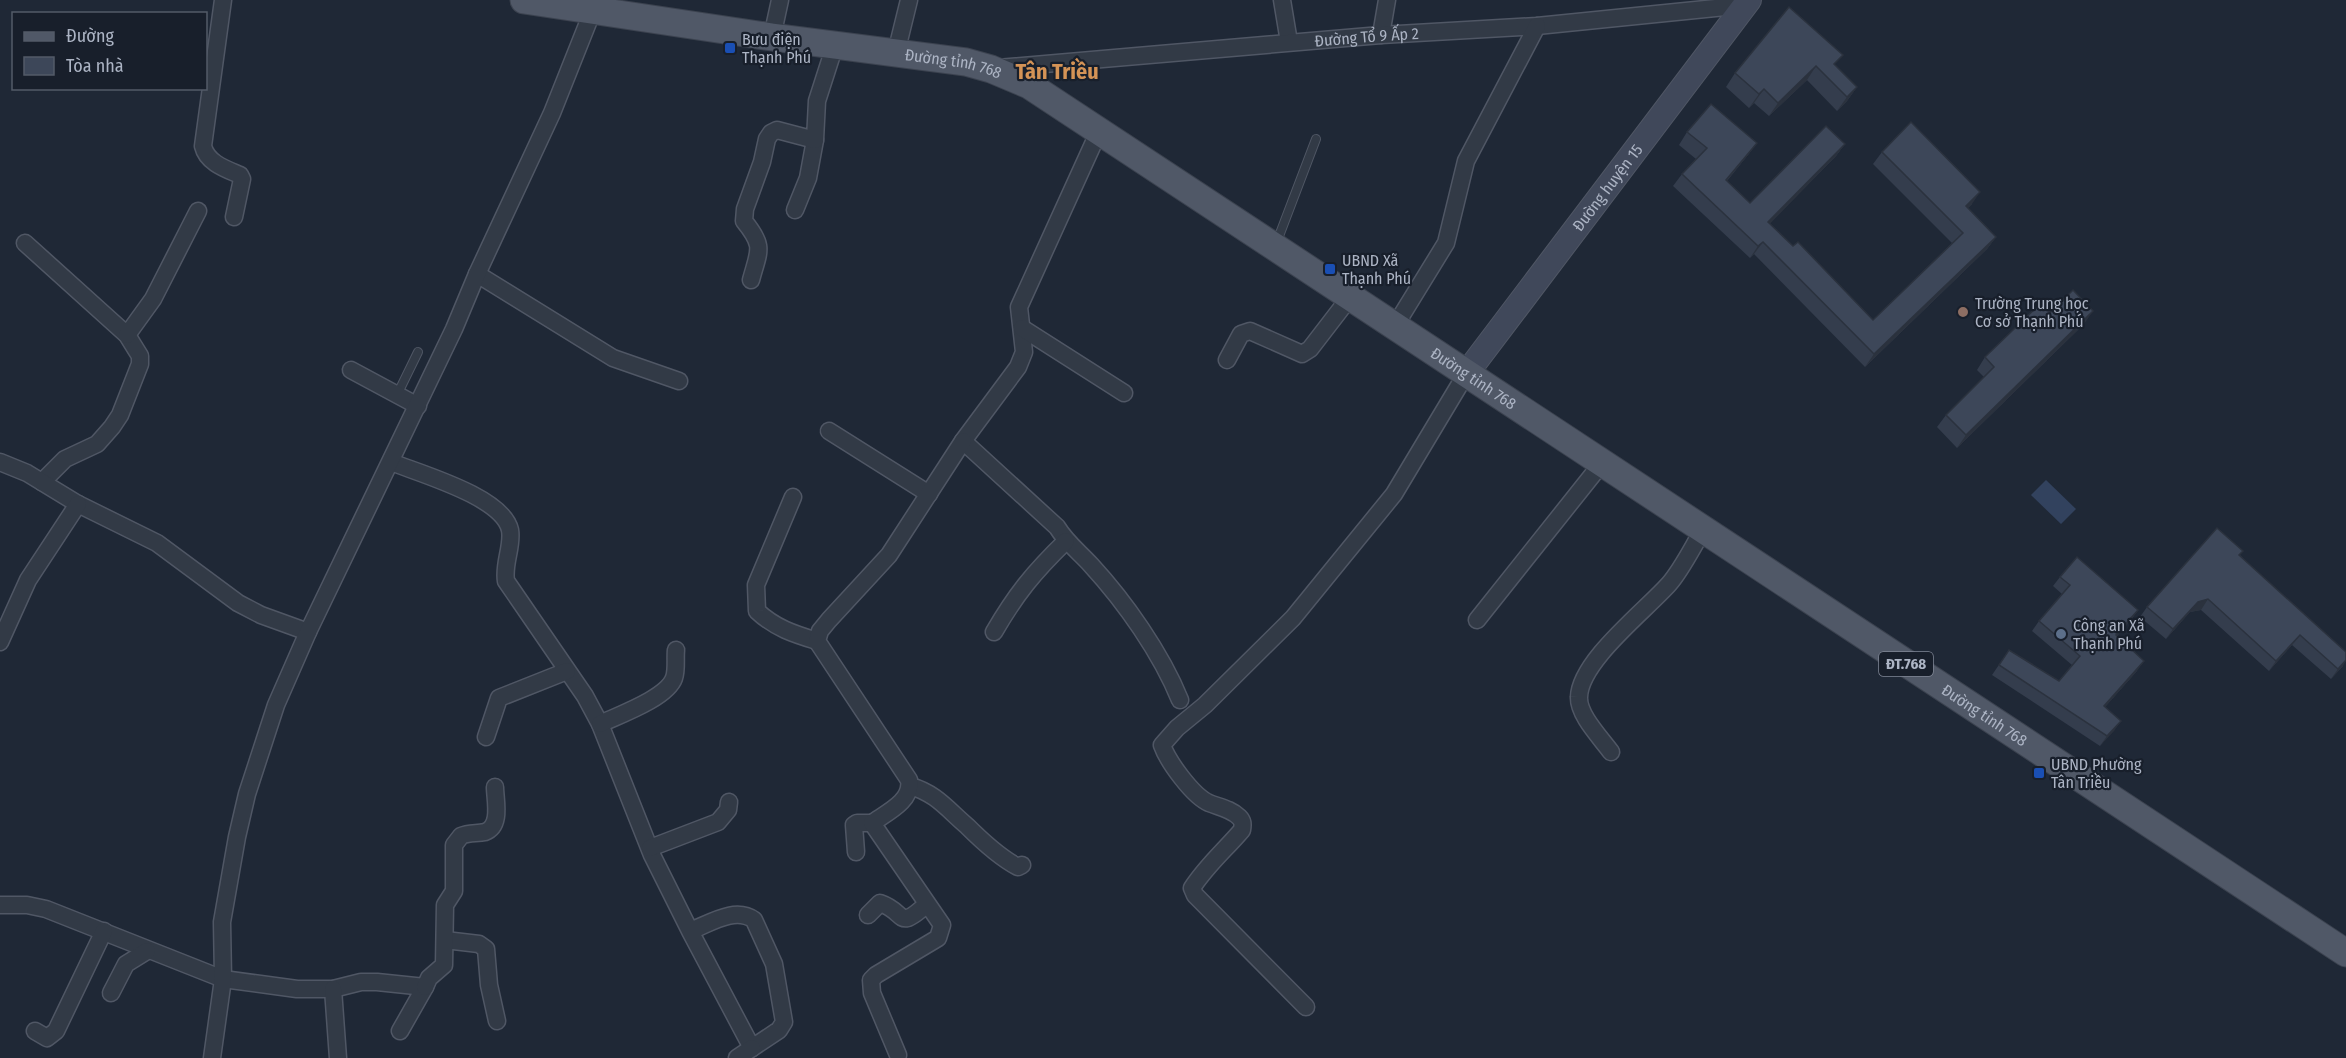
<svg xmlns="http://www.w3.org/2000/svg" width="2346" height="1058" font-family="'Fira Sans Condensed',sans-serif">
<style>
.water{fill:#32425e}
.lines{fill:none;stroke-linecap:round;stroke-linejoin:round}
.lane-casing{stroke:#505765;stroke-width:10}
.street-casing{stroke:#505765;stroke-width:19}
.secondary-casing{stroke:#505765;stroke-width:26}
.primary-casing{stroke:#3c4350;stroke-width:29}
.lane{stroke:#323a46;stroke-width:8}
.street{stroke:#323a46;stroke-width:16}
.secondary{stroke:#40485a;stroke-width:24}
.primary{stroke:#505867;stroke-width:27}
.wall{fill:#343d4d}
.shaded-wall{fill:#2b323e}
.building{fill:#3d4759;stroke:#2b323e;stroke-width:1.5}
.transit-dot{fill:#1a4fb4;stroke:#181f2b;stroke-width:2}
.education-dot{fill:#8d6e63;stroke:#181f2b;stroke-width:2}
.service-dot{fill:#5c6f8a;stroke:#181f2b;stroke-width:2}
.labels{text-anchor:middle;stroke-width:4.5;stroke-linejoin:round;paint-order:stroke}
.shield{fill:#181f2b;stroke:#808796;stroke-width:1.5}
.shield-label{font-size:15px;font-weight:bold;fill:#acb4c4}
.street-label{font-size:16px;fill:#acb4c4;stroke:#181f2b}
.poi-label{font-size:16px;fill:#acb4c4;stroke:#181f2b;text-anchor:start}
.district-label{font-size:22px;font-weight:bold;fill:#d49356;stroke:#181f2b}
</style>
<rect width="100%" height="100%" fill="#1f2836"/>
<!-- water -->
<path class="water" d="M2046,480l30,29 -15,15 -30,-29z"/>
<g class="lines">
<!-- lane casing -->
<g class="lane-casing">
<path id="lane" d="M1276,244l40,-105
M397,395l21,-43"/>
</g>
<!-- street casing -->
<g class="street-casing">
<g id="street">
<path d="M223,0l-20,146c4,17 23,23 37,29l2,4 -8,38"/>
<path d="M1282,0l7,42"/>
<path d="M1381,35l6,-35"/>
<path d="M772,37l8,-37"/>
<path d="M896,53l13,-53"/>
<path id="s1" d="M998,68l383,-33 156,-9 208,-21"/>
<path d="M1099,131l-80,176 5,45 -6,15 -55,74 94,86c9,15 22,25 34,38 34,37 70,88 89,135"/>
<path d="M795,210l13,-32 7,-38"/>
<path d="M25,243l102,92 13,21v8l-20,51 -8,12 -15,17 -32,15 -23,23"/>
<path d="M477,274l136,84 66,23"/>
<path d="M751,280c8,-30 14,-33 -7,-59l1,-12 17,-47 5,-23 4,-6 6,-3 38,10 2,-39 18,-56"/>
<path d="M1395,326l51,-83 20,-82 71,-135"/>
<path d="M1022,328l102,65"/>
<path d="M127,335l26,-36 45,-88"/>
<path d="M1227,360l14,-26 9,-3 52,23 8,-5 40,-52"/>
<path d="M351,370l67,36"/>
<path d="M829,431l100,63"/>
<path d="M0,462l27,11 51,31 79,39 81,60 23,12 47,17"/>
<path d="M391,462c30,12 112,35 119,68 3,16 -7,34 -4,51l79,115 15,28 52,131 38,76 62,117 27,-18 5,-8 -10,-58 -20,-44c-19,-14 -45,4 -64,11"/>
<path d="M793,497l-37,88 1,26c18,17 37,23 60,30"/>
<path d="M1477,620l125,-157"/>
<path d="M994,632c22,-38 40,-60 72,-91"/>
<path d="M0,642l28,-62 50,-76"/>
<path d="M600,724c19,-9 67,-26 74,-46 3,-8 1,-20 2,-28"/>
<path d="M486,737l13,-39 68,-27"/>
<path d="M1611,752c-10,-14 -33,-37 -32,-55 1,-36 66,-86 90,-113 13,-15 23,-36 34,-54"/>
<path d="M910,786c26,7 38,24 57,40 15,15 32,31 51,41l4,-2"/>
<path d="M650,848l68,-26 10,-12 1,-8"/>
<path d="M856,852l-2,-27 3,-2h15"/>
<path d="M0,905h27l19,4 177,70 74,10h36l28,-7h16l48,5 -25,44"/>
<path d="M868,915l12,-12c27,9 16,29 47,1"/>
<path d="M445,940l34,4 7,5 3,36 8,36"/>
<path d="M425,987l4,-9 15,-13 1,-60 9,-14v-46l7,-9c8,-4 16,-2 24,-4 17,-6 10,-32 10,-45"/>
<path d="M333,989l5,69"/>
<path d="M111,993l15,-29 21,-13"/>
<path d="M1306,1007l-111,-112 -3,-7c15,-23 33,-38 50,-58 1,-6 1,-9 -3,-13 -8,-8 -20,-10 -30,-14 -16,-7 -41,-41 -47,-58l15,-17 28,-23 88,-87 101,-124 72,-120"/>
<path d="M35,1031l12,7 9,-7 48,-100"/>
<path d="M898,1055l-26,-62 -1,-13 5,-5 62,-37 4,-13 -70,-102c14,-10 41,-22 37,-43l-92,-139 3,-10 9,-11 60,-65 74,-114"/>
<path d="M212,1058l11,-79 -1,-57 15,-85 10,-43 29,-89 32,-73 146,-303 23,-55 75,-161 41,-103"/>
<path d="M737,1058l15,-10"/>
</g>
</g>
<!-- secondary casing -->
<g class="secondary-casing">
<g id="secondary">
<path id="s2" d="M1466,374l283,-374"/>
</g>
</g>
<!-- primary casing -->
<g class="primary-casing">
<g id="primary">
<path id="s3" d="M524,0l248,37 194,25 25,7 38,16 1317,868"/>
</g>
</g>
<!-- lane -->
<use href="#lane" class="lane"/>
<!-- street -->
<use href="#street" class="street"/>
<!-- secondary -->
<use href="#secondary" class="secondary"/>
<!-- primary -->
<use href="#primary" class="primary"/>
</g>
<!-- wall -->
<path class="wall" d="M1789,7l47,59 21,21 -10,14 -10,10 -30,-31 -38,36 -15,-13 -5,5 -23,-21 9,-14z
M1687,132l70,11 -9,12 -21,26 23,22 95,-59 -9,12 -67,68 104,96 79,-77 -79,-79 9,-12 90,52 -4,4 28,29 -9,12 -122,118 -111,-113 -4,4 -77,-72 9,-12 14,-15 -17,-14z
M2050,313l34,11 -127,124 -20,-21 9,-12 38,-38 -7,-7 8,-13z
M2240,555l103,111 -12,13 -39,-34 -23,26 -68,-61 -11,2 -24,27 -26,-22 7,-10z
M2060,577l78,33 -7,10 -14,16 20,35 -32,36 16,14 -21,25 -108,-71 17,-25 50,31 13,-16 -40,-34 7,-10 23,-27 -9,-8z"/>
<!-- shaded-wall -->
<path class="shaded-wall" d="M1816,66l-9,14 -38,36 9,-13z
M1857,87l-10,14 -10,10 10,-14z
M1764,89l-10,14 -5,5 10,-14z
M1757,143l-9,12 -31,37 9,-12z
M1845,144l-9,12 -77,79 9,-13z
M1980,192l-8,12 -15,15 9,-13z
M1996,237l-9,12 -122,118 9,-13z
M1763,242l-9,12 -4,4 8,-12z
M2093,311l-9,13 -127,124 9,-13z
M2208,599l-7,11 -11,2 -24,27 7,-10 25,-27z
M2138,610l-7,10 -22,25 7,-10z
M2300,635l-8,10 -23,26 7,-10z
M2346,660l-3,6 -12,13 7,-10z
M2144,661l-7,10 -40,45 7,-10z
M2121,721l-7,10 -14,15 7,-10z"/>
<!-- building -->
<path class="building" d="M1789,7l54,48 -9,9 23,23 -10,10 -31,-31 -38,37 -14,-14 -5,5 -24,-21z
M1711,104l46,39 -31,37 24,23 76,-77 19,18 -77,78 25,24 5,-4 75,78 90,-87 -81,-81 29,-30 69,70 -14,14 30,31 -122,117 -111,-112 -5,4 -76,-72 25,-26 -20,-16z
M2073,290l20,21 -127,124 -20,-20 48,-48 -9,-10 56,-54 9,10z
M2217,528l26,23 -4,4 107,97v8l-8,9 -38,-34 -24,26 -68,-62 -10,3 -25,27 -26,-22z
M2077,557l61,53 -22,25 28,26 -40,45 17,15 -14,15 -108,-71 10,-15 50,31 21,-25 -41,-35 31,-36 -10,-8z"/>
<!-- markers -->
<g class="transit-dot">
<rect x="724" y="42" width="12" height="12" rx="3"/>
<rect x="1324" y="263" width="12" height="12" rx="3"/>
<rect x="2033" y="767" width="12" height="12" rx="3"/>
</g>
<circle class="education-dot" cx="1963" cy="312" r="6"/>
<circle class="service-dot" cx="2061" cy="634" r="6"/>
<g class="labels">
<!-- shield labels -->
<rect class="shield" x="1879" y="652" width="54" height="24" rx="4.5"/>
<g class="shield-label">
<text x="1906" y="669">ĐT.768</text>
</g>
<!-- street labels -->
<g class="street-label">
<text dy="6" stroke="none"><textPath href="#s1" startOffset="370">Đường Tổ 9 Ấp 2</textPath></text>
<text dy="6" stroke="none"><textPath href="#s3" startOffset="434">Đường tỉnh 768</textPath></text>
<text dy="6" stroke="none"><textPath href="#s2" startOffset="234">Đường huyện 15</textPath></text>
<text dy="6" stroke="none"><textPath href="#s3" startOffset="1046">Đường tỉnh 768</textPath></text>
<text dy="6" stroke="none"><textPath href="#s3" startOffset="1658">Đường tỉnh 768</textPath></text>
</g>
<!-- poi labels -->
<g class="poi-label">
<text x="742" y="45">Bưu điện<tspan x="742" dy="18">Thạnh Phú</tspan></text>
<text x="1342" y="266">UBND Xã<tspan x="1342" dy="18">Thạnh Phú</tspan></text>
<text x="1975" y="309">Trường Trung học<tspan x="1975" dy="18">Cơ sở Thạnh Phú</tspan></text>
<text x="2073" y="631">Công an Xã<tspan x="2073" dy="18">Thạnh Phú</tspan></text>
<text x="2051" y="770">UBND Phường<tspan x="2051" dy="18">Tân Triều</tspan></text>
</g>
<!-- district labels -->
<g class="district-label">
<text x="1057" y="79">Tân Triều</text>
</g>
</g>
<!-- legend -->
<rect x="12" y="12" width="195" height="78" fill="#181f2b" stroke="#535b68" stroke-width="1.5"/>
<rect x="24" y="32" width="30" height="9" fill="#505867" stroke="#535b68" stroke-width="1.5"/>
<text x="66" y="42" font-size="18" fill="#acb4c4">Đường</text>
<rect x="24" y="57" width="30" height="18" fill="#3d4759" stroke="#535b68" stroke-width="1.5"/>
<text x="66" y="72" font-size="18" fill="#acb4c4">Tòa nhà</text>
</svg>
